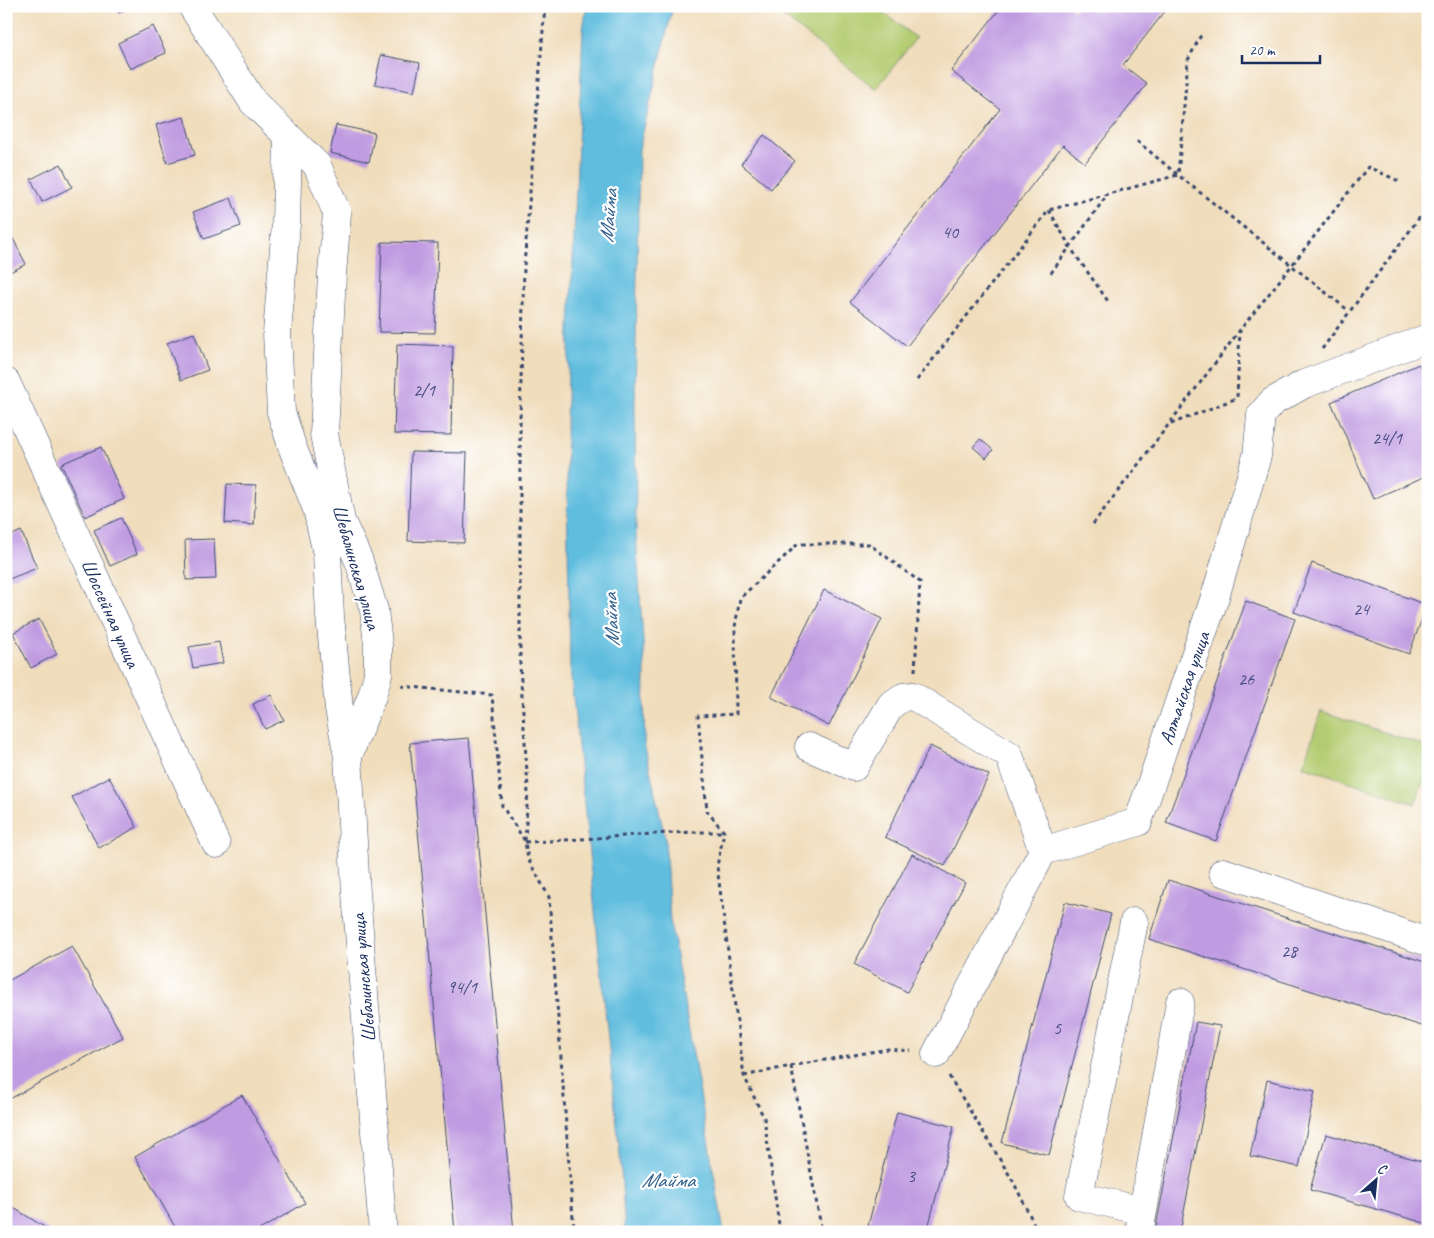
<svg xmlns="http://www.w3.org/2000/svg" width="1434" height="1238" font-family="Caveat,sans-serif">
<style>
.green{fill:#b4cc71;stroke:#687e68}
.water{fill:#60bdde;stroke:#3e769e}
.building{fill:#c09be1}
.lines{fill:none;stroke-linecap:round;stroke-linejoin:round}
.minor-casing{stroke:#3b496c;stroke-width:29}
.path{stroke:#3b496c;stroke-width:3;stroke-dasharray:4 4;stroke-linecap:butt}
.minor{stroke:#fff;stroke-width:28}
.labels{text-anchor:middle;stroke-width:4.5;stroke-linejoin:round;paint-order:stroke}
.number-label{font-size:18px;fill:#444a7f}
.street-label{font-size:20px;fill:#1b2f5e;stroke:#fff}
.water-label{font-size:21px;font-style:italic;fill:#33618b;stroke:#fff}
</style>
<rect width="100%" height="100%" fill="#fff"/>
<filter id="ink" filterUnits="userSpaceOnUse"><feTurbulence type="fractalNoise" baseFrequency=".02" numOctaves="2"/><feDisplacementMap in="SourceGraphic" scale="10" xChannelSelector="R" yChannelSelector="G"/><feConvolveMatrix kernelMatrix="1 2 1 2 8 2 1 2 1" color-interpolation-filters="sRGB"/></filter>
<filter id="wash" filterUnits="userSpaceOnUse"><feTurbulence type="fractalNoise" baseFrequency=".0096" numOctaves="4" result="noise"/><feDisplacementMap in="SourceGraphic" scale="20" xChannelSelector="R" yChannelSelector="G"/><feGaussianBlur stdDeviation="1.12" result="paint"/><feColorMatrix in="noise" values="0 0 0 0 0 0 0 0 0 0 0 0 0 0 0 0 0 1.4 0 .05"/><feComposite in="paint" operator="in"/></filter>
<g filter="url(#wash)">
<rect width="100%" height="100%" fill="#f0ddbc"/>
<!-- green -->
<path class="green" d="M770,6h105l41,32 -40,51z
M1321,711l107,36v21l-13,36 -112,-38z"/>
<!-- water -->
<path class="water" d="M587,6h86l-34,143 -4,253 1,135 9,132 -1,74 21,95 5,83 54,311h-99l-5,-77 -50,-488 -4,-246 17,-392z"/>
<g id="blocks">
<!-- building -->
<path class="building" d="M116,6h17l-14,7z
M1002,6h67l5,5 4,-5h91l-46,59 24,19 -62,79 -22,-18 -156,201 -57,-44 150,-193 -49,-38z
M153,26l13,27 -36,16 -12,-26z
M381,55l39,8 -6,29 -39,-8z
M184,117l11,38 -28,8 -11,-38z
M336,125l39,8 -6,29 -39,-9z
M764,135l31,26 -24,28 -30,-25z
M61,164l11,23 -30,15 -11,-23z
M231,198l10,28 -37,13 -11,-27z
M8,229l18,35 -20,10v-44z
M382,242l56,1 -3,90 -56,-1z
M194,333l14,37 -27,10 -14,-37z
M397,344l56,2 -2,89 -57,-1z
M1419,364l9,20v91l-55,24 -42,-97z
M980,439l13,11 -7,8 -13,-11z
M101,447l23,52 -39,18 -24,-53z
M411,452l56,1 -3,90 -56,-2z
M227,484l29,1 -2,40 -29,-2z
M121,518l16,36 -27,12 -16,-36z
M21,531l16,37 -28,11 -3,-7v-34z
M214,539l2,40 -30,1 -1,-40z
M1312,563l115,42 -18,49 -115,-42z
M824,590l58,29 -53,107 -58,-29z
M1246,601l49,18 -79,222 -50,-18z
M39,619l18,35 -26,14 -18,-35z
M219,642l4,21 -30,5 -4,-21z
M271,695l13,25 -19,9 -12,-25z
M469,738l45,494h-59l-45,-489z
M930,746l59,29 -44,91 -60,-29z
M109,777l28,50 -38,21 -27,-51z
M912,854l53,29 -58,109 -53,-28z
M1168,880l260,83v65l-279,-89z
M1065,902l46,12 -62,241 -47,-12z
M72,946l51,91 -117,64v-119z
M1196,1022l24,4 -40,206h-25z
M1267,1080l48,11 -16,76 -49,-11z
M242,1095l63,108 -49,29h-78l-43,-75z
M897,1112l57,15 -27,105h-37l-22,-6z
M1326,1134l102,29v61l-118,-34z
M6,1203l46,29h-46z"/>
</g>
</g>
<g filter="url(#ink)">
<use href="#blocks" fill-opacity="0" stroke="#3b496c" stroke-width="1"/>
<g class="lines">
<!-- minor casing -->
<g class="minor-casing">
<path id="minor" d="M192,6l61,96 64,63 20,48 -5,61 -8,160 17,87 18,40 15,49 4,34v30l-6,22 -24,60 8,137 27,339
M288,136l-2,88 -9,109 4,79 12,37 24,60 10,45 3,62 9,93 9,47
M6,382l210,462
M809,747l45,20 37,-62 12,-8 10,-1 96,59 34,96
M1223,872l205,70
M1134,922l-55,274 64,15 -4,21
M936,1054l107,-203 95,-29 77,-225 42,-141 4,-41 11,-13 32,-18 124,-46
M1143,1211l37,-209"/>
</g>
<!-- path -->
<path class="path" d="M545,6l-21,260 -4,154v246l8,122 -3,54 3,17 21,38 25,335
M1137,141l41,34 171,136
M1049,210l21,37 40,57
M1051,273l56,-78
M1322,349l106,-143
M917,380l132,-170 129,-35 10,-115 13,-25
M1171,424l66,-26 3,-68
M1093,524l76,-100 71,-94 52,-65 76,-98 33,15
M401,686l91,9 10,111 23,35
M525,842c67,-2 133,-11 199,-10
M791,1066l31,166
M744,1076l47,-10 97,-17 23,2
M949,1076l64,105 25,51
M780,1232l-16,-114 -20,-42 -27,-210 7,-34 -17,-21 -9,-95 38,-2 -1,-87 5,-29 58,-54h71l51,38 -5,89"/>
<!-- minor -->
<use href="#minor" class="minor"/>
</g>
</g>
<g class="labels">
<!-- number labels -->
<g class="number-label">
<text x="950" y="238">40</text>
<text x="424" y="396">2/1</text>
<text x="1387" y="444">24/1</text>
<text x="1361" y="615">24</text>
<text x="1246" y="685">26</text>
<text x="1289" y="957">28</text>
<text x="462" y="993">94/1</text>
<text x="1057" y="1034">5</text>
<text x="911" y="1182">3</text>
</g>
<!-- street labels -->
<g class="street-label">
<text transform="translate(357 567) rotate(74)" y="7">Шебалинская улица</text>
<text transform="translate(111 613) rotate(66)" y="7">Шоссейная улица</text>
<text transform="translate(1184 688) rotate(-71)" y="7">Алтайская улица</text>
<text transform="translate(363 978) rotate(-95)" y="7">Шебалинская улица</text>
</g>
<!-- water labels -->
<g class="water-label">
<text transform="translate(608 216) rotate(-85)" y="7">Майма</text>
<text transform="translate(611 620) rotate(-93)" y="7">Майма</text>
<text x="668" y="1187">Майма</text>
</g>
</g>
<!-- margin -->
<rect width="1434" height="1238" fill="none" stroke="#fff" stroke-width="25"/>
<!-- north arrow -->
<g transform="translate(1376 1180) rotate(27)" stroke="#ffffff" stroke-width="4" paint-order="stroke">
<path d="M0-4L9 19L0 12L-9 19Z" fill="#1b2f5e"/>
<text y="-8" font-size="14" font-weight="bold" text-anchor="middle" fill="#1b2f5e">С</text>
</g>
<!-- scale -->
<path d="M1242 55v8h78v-8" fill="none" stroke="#1b2f5e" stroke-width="2.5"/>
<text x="1249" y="55" font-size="15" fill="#1b2f5e" stroke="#ffffff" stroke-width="4" paint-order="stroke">20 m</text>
</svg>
